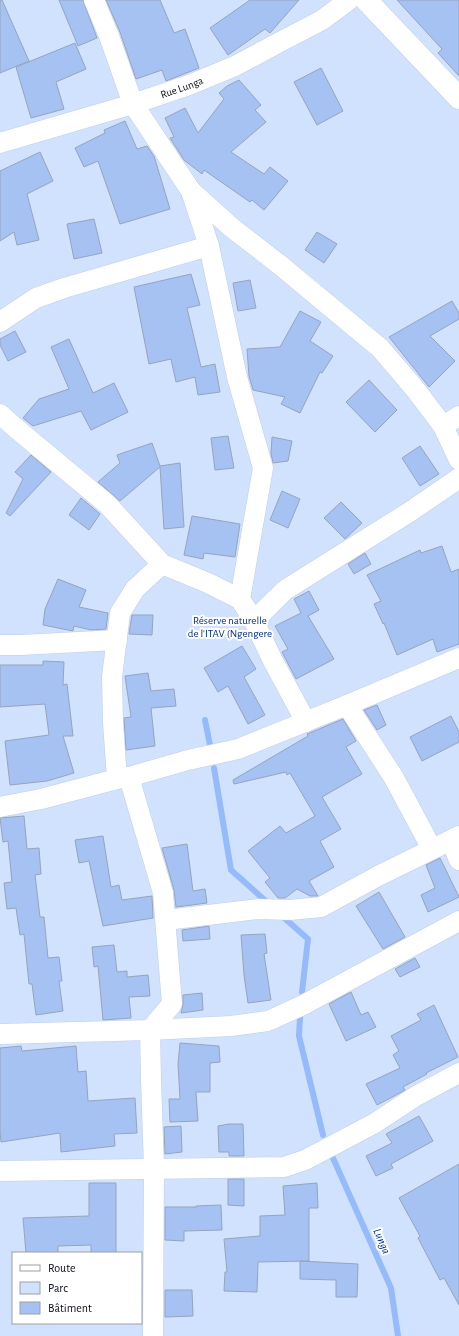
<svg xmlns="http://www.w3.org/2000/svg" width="459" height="1336" font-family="'Alegreya Sans',sans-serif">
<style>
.green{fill:#d1e2fe;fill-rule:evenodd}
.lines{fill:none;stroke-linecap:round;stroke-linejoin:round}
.stream{stroke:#96bbfc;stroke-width:6}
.building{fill:#a6c2f3;stroke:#95a4be}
.minor-casing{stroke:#becee9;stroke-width:21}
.tertiary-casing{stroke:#becee9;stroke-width:23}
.minor{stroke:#fff;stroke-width:20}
.tertiary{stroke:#fff;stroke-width:22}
.labels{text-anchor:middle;stroke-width:4;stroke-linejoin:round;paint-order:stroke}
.street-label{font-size:11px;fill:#0a0f18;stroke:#fff}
.park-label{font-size:11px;fill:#002d87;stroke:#fff}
.water-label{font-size:12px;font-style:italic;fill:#01338d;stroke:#fff}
</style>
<rect width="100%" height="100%" fill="#f4f7fd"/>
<!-- green -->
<path class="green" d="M0,0h459v1336h-459zM13,1253h128v70h-128z"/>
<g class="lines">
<!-- stream -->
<path class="stream" d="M205,720l5,25
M214,768l17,102 37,33
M282,916l26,23 -6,53
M300,1017l-1,19 24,99
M333,1158l58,130 7,48"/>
</g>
<!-- building -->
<path class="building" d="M0,0h2l27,61 -29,12z
M59,0h24l14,38 -19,8z
M106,0h54l14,33 11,-4 14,39 -33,13 -4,-11 -26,9 -16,-47z
M250,0h49l-29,33 -5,-4 -37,26 -18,-27z
M397,0h62v76l-21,-23 4,-4z
M75,43l11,26 -30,13 8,27 -33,9 -15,-51z
M321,68l22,43 -26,14 -23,-43z
M239,80l22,25 -6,5 11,12 -35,30 33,22 6,-7 18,14 -24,29 -12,-10 -2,2 -46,-32 -2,4 -18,-14 -14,-22 4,-1 -9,-19 20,-10 13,25 26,-34 -5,-6 8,-7z
M125,121l12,28 10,-3 7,10 16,53 -50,15 -22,-63 -14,6 -9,-19 30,-15 -1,-3z
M40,152l13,29 -26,13 12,46 -22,5 -3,-13 -14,9v-70z
M94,219l8,34 -28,6 -7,-35z
M317,232l20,12 -13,19 -19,-13z
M191,274l9,31 -13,3 14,59 14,-3 5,28 -22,3 -3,-18 -19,5 -5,-23 -22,5 -15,-77z
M250,280l6,28 -18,3 -5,-28z
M452,301l7,12v6l-29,17 25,25 -26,26 -40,-50z
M300,311l21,11 -11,19 23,15 -11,17 -2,-1 -20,41 -19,-9 4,-7 -32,-7 -4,-14 -2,-27 33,-2z
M15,331l11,21 -18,9 -8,-16v-6z
M69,339l24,54 21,-10 14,29 -37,18 -10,-19 -48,15 -10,-8 16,-19 30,-10 -18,-42z
M369,380l28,30 -22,22 -29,-30z
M228,436l6,32 -19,2 -4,-32z
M272,437l20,4 -4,20 -15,2 -2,-10z
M152,443l8,23 20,-3 4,64 -20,2 -4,-62 -40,34 -22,-19 22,-19 -3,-8z
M420,446l19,28 -19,12 -18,-28z
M31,455l20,17 -41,44 -4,-3 17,-34 -8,-7z
M282,491l18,8 -12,29 -18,-8z
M81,498l19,16 -11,16 -20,-15z
M341,502l21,21 -17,16 -21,-21z
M192,516l48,8 -5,33 -31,-4 -1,6 -19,-4z
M442,546l9,26 8,-3v75l-22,8 -4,-13 -36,16 -13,-32 -1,1 -9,-20 7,-3 -14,-26 53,-25 1,3z
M365,553l6,11 -17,10 -6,-10z
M58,579l28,11 -7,17 29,6 -2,16 -15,1 -17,-4 -1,5 -30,-6 2,-16z
M309,591l10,19 -11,6 26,43 -38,20 -14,-27 6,-3 -13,-23 26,-13 -7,-14z
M132,615h21l-1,20 -23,-1z
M242,646l14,23 -12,8 21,38 -17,9 -20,-38 -10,6 -14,-24z
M43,661l21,1 -1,23 4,-1 6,52h-10l11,37 -27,8 -37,4 -5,-44 44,-6 -4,-31 -45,3v-42h43z
M148,673l3,18 23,-2 2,17 -25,2 4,38 -29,4 -2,-32 7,-1 -6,-41z
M377,705l9,20 -9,5 -13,-20z
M451,716l8,16v10l-37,19 -12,-24z
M343,719l13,22 -10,6 16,27 -40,23 19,32 -21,12 14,26 -25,14 9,15h-8l-13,-7 -12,9h-7l-13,-16 5,-4 -22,-27 32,-25 6,7 29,-17 -25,-43 -3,2 -1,-3 -52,12 -1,-4 75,-44 -1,-2z
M24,816l3,33 12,-1 2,26 -6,1 5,42h4l4,41 11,-1 3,24h-3l4,30 -27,4 -4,-31h-3l-5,-50 -4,1 -4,-27 -9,1 -3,-26 8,-1 -4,-41 -5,1 -3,-24z
M103,836l8,51 8,-2 3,15 30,-4 1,22 -50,8 -14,-65 -10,2 -4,-23z
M187,844l6,47 12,-2 2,14 -31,4 -2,-17 -12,-42z
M440,858l19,39 -31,15 -7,-17 14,-7 -9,-23z
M379,892l26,45 -22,12 -27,-43z
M209,926l1,13 -27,2 -1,-11z
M265,934l2,19 -3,1 7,46 -23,3 -4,-28 -3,-40z
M114,945l3,27 10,-1v6l21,-2 2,21 -21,1 2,21 -28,2 -5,-54 -4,1 -2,-20z
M415,958l5,9 -20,10 -5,-8z
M351,992l10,23 7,-3 8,15 -30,14 -17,-37z
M202,993l1,17 -22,3 2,-9v-9z
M434,1005l24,52 -32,16 1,1 -24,13 2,3 -9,5 -19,10 -11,-21 34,-16 -7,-13 6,-4 -8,-15 30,-16 -4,-6z
M180,1043l39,3 1,16 -10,1v29h-14l2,29 -28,1 -1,-23h11l-2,-35z
M21,1046l1,5 54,-5 2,26 8,-1 2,30 47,-3 2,35 -23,1 1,12 -54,6 -1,-19 -59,9 -1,-10v-84z
M419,1116l14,25 -42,23 2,4 -17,8 -10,-20 26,-13 -6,-9z
M229,1124h14l1,32h-15v-4h-10l-1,-26z
M181,1126l1,26 -17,2 -1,-27z
M459,1164v141l-15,-27 -4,2 -22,-42 2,-2 -21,-38z
M228,1179h16v27l-16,-1z
M89,1183h27v70h-25v-8l-33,1v7h-32l-3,-35 66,-2z
M317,1183l1,25h-9v53l-51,1 -1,30 -33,-1 1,-19h2l-3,-33 36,-3v-20l25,-1 -2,-29z
M221,1205l1,25 -38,1v10l-19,-1v-33h31v-1z
M300,1261l58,3 -1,33h-21v-17l-36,-1z
M165,1290h27l1,26 -28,1z"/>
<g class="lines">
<!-- minor casing -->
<g class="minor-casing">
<g id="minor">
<path d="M94,0l15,36 24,68 58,87 40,36 49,38 100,83 35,41 28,37 16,34"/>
<path id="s1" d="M0,143l133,-39 56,-19 46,-19 43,-23 44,-23 27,-20"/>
<path d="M191,191l18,55 28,131 26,91 -23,131 14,22 19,40 33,61"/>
<path d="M0,322l36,-24 28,-10 145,-42"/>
<path d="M0,414l18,16 89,74 55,60 46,19 32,16"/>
<path d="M443,426l16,-10"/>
<path d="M254,621l31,-31 126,-79 48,-33"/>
<path d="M0,645h21l96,-5"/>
<path d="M347,705l47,73 38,71"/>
<path d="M129,777l34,116 9,111 -22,26 1,49 3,89 -1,168"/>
<path d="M117,779l-4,-57 -1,-45 8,-64 15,-24 27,-25"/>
<path d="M0,807l41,-8 76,-20 12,-2 59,-17 50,-11 109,-44 112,-47"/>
<path d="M451,840l8,20"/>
<path d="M166,920l92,-11 32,1 31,-3 57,-31 81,-40"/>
<path d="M0,1034l150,-4 81,-4 37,-5 35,-16 156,-84"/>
<path d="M0,1171l284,-4 21,-7 70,-37 41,-27 43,-23"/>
</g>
</g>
<!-- tertiary casing -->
<g class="tertiary-casing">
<path id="tertiary" d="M366,0l93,98"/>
</g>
<!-- minor -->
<use href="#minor" class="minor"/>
<!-- tertiary -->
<use href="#tertiary" class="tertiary"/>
</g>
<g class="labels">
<!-- street labels -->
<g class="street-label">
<text dy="4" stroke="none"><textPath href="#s1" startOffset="190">Rue Lunga</textPath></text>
</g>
<!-- park labels -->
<g class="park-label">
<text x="230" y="624">Réserve naturelle<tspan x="230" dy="13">de l'ITAV (Ngengere</tspan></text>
</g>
<!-- water labels -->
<g class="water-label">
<text transform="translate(382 1241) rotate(66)" y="4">Lunga</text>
</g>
</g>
<!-- legend -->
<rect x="12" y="1252" width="130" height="72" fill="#ffffff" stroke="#9d9fa3"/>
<rect x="20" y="1265" width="20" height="6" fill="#ffffff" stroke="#9d9fa3"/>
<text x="48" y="1272" font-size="12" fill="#0a0f18">Route</text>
<rect x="20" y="1282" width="20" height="12" fill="#d1e2fe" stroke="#9d9fa3"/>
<text x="48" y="1292" font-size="12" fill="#0a0f18">Parc</text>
<rect x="20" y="1302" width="20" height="12" fill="#a6c2f3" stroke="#9d9fa3"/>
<text x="48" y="1312" font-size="12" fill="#0a0f18">Bâtiment</text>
</svg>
